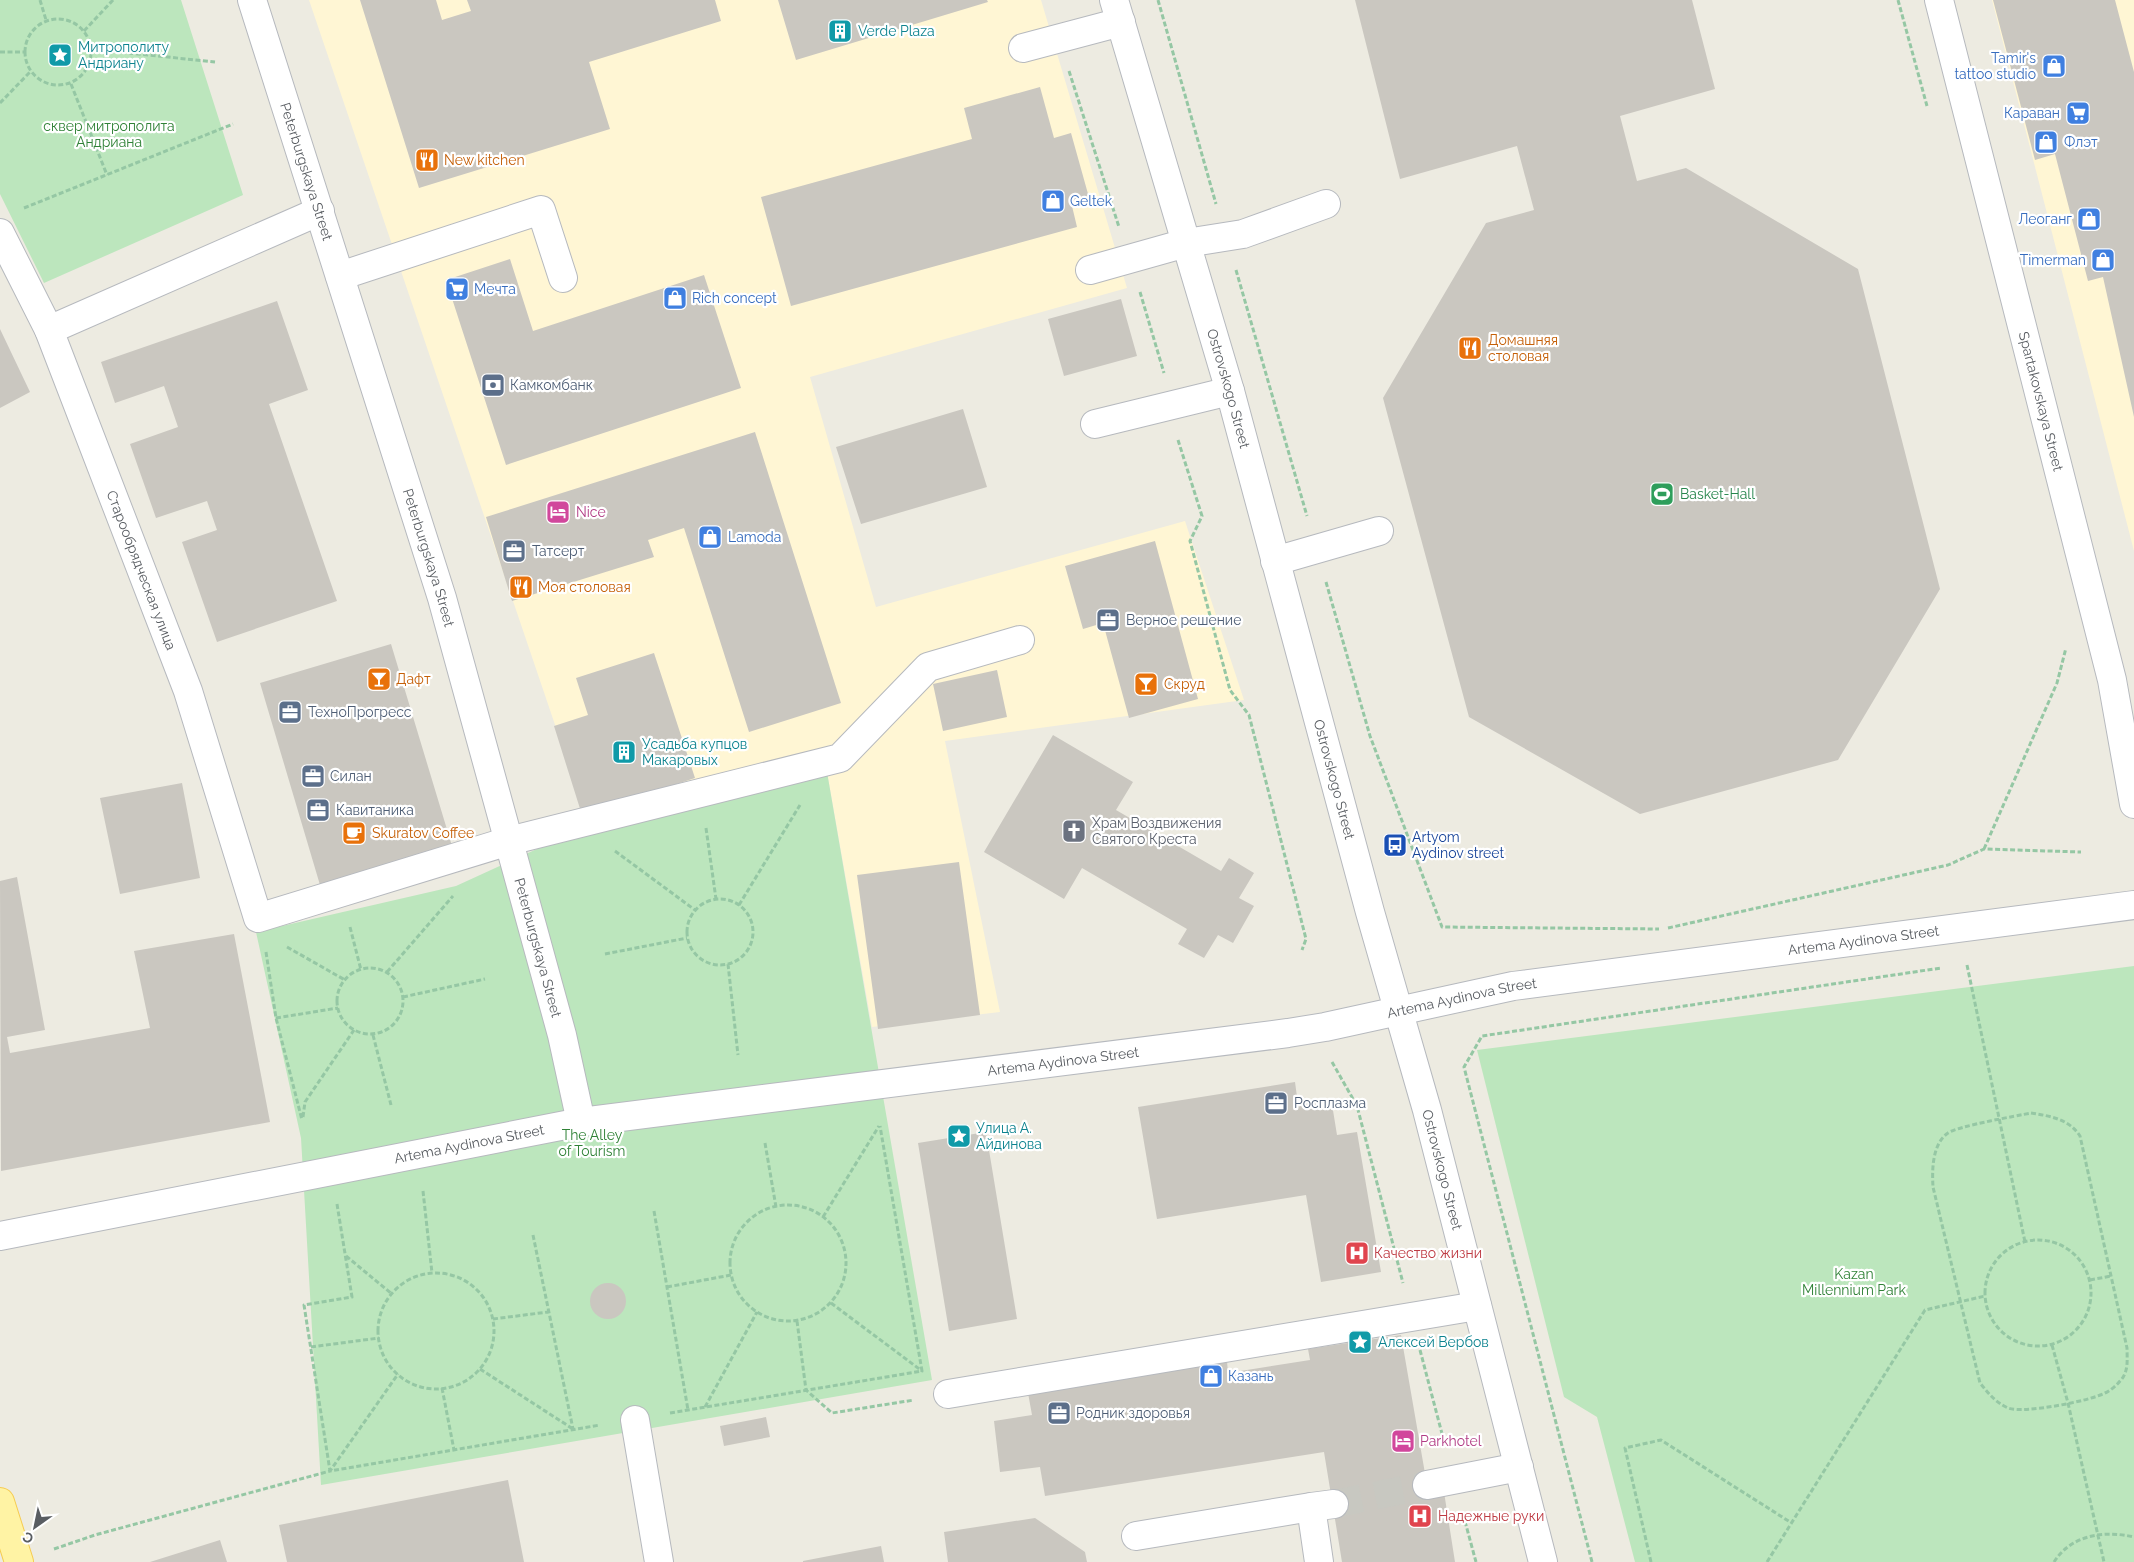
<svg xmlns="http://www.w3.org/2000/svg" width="2134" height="1562" font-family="Raleway,sans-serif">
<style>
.commercial{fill:#fff6d4}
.green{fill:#bce6bd}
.building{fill:#cac7c0}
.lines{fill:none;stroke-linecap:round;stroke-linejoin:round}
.minor-tunnel{stroke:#c8c8c1;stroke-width:28;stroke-dasharray:28 14;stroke-linecap:butt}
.minor-casing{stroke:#b6b9be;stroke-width:30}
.major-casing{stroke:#f6cc51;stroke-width:30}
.path{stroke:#95c7a4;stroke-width:3;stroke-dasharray:5 2.5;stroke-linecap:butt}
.minor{stroke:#fff;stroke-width:28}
.major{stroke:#fff3a4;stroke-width:28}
.labels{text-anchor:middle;stroke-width:4.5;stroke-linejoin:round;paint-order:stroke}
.culture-label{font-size:14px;fill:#0d838f;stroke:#fff;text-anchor:start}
.shop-label{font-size:14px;fill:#366cbe;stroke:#fff;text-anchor:start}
.park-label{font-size:14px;fill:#308237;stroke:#fff}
.food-label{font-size:14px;fill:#c56008;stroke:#fff;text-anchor:start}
.street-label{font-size:14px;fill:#595d62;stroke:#fff}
.service-label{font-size:14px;fill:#4e5e75;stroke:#fff;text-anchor:start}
.leisure-label{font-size:14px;fill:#27864d;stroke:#fff;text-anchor:start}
.hotel-label{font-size:14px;fill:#b23c85;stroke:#fff;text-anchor:start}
.worship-label{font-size:14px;fill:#5b616d;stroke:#fff;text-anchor:start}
.transit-label{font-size:14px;fill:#164399;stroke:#fff;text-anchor:start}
.health-label{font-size:14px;fill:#be3a42;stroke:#fff;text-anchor:start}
</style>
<rect width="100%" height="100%" fill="#edebe1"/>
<!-- commercial -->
<path class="commercial" d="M309,0h732l86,288 -317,89 66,230 309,-86 59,179 -299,41 55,271 -128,15 -45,-255 -238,53z
M1992,0h142v551z"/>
<!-- green -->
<path class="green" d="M0,0h181l62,195 -199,88 -44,-89z
M827,772l105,608 -611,105 -20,-347 -45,-206 200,-46 133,-61z
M2134,966v596h-499l-38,-145 -33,-20 -87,-347z"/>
<!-- building -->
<path class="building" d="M360,0h76l6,20 29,-9 -4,-11h248l6,21 -132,41 21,67 -191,59z
M778,0h209l1,2 -192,58z
M1355,0h337l23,89 -95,27 17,65 49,-13 172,101 82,320 -102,171 -198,54 -171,-97 -86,-319 103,-175 48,-13 -17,-64 -117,33z
M1993,0h122l19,72v345l-31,-140 -15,4 -33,-127 -20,6z
M1040,87l14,51 17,-5 19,68 -18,5 5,21 -286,79 -30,-109 211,-58 -8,-31z
M510,259l23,72 171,-56 37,113 -235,77 -60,-185z
M1121,299l16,57 -73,20 -16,-57z
M277,301l31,89 -39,14 68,197 -120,41 -35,-100 35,-12 -10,-29 -51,17 -26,-74 48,-17 -14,-41 -49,17 -14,-41z
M0,329l30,63 -30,16z
M963,409l24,78 -126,37 -25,-77z
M755,432l86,271 -92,29 -65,-204 -36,12 6,17 -142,44 -26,-84z
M1155,541l43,158 -69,19 -26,-95 -20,6 -18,-63z
M391,644l61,202 -132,39 -60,-202z
M654,653l41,125 -113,37 -28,-89 34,-11 -12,-37z
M997,670l10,47 -64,14 -10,-47z
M1053,735l80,47 -17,28 105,61 8,-13 25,15 -15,25 15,8 -21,37 -15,-8 -14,23 -26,-14 9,-15 -105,-61 -18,31 -80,-47z
M182,783l18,95 -80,16 -20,-96z
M959,862l21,153 -102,14 -21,-154z
M17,877l28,153 -38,7 3,16 140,-25 -16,-77 100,-17 36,188 -269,49 -1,-290z
M1295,1082l3,22 33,-6 6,37 20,-3 24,140 -60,10 -15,-87 -149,24 -19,-112z
M986,1132l31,187 -68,12 -31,-188z
M590 1301a18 18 0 1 1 36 0a18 18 0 1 1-36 0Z
M1401,1335l26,150 17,7 11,70h-113l-18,-110 -279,44 -5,-29 -40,5 -6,-51 38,-6 -4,-22 199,-32 1,12 82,-13 -2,-11z
M766,1417l4,20 -46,9 -4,-20z
M508,1480l16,82h-237l-8,-37z
M1035,1518l50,34 2,10h-139l-4,-30z
M220,1540l7,22h-77z
M881,1546l3,16h-81v-1z"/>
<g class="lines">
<!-- minor-tunnel -->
<path class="minor-tunnel" d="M1334,1504l93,-19"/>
<!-- minor casing -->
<g class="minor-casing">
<g id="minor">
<path id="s1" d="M252,0l190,598 120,437 19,87"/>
<path id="s2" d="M1114,0l116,391 140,521 57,198 116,452"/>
<path id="s3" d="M1939,0l173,680 22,124"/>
<path d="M1023,48l98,-26"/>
<path id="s4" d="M0,233l49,97 139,361 70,227 251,-77 331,-83 88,-91 92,-27"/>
<path d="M1090,270l96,-27 57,-9 83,-30"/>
<path d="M340,276l201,-66 22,68"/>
<path d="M49,330l271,-119"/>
<path d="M1095,424l135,-33"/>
<path d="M1275,561l104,-30"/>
<path id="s5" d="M0,1236l581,-114 707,-89 37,-6 188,-41 621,-81"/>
<path d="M948,1394l529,-88"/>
<path d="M635,1420l24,142"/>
<path d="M1427,1485l92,-18"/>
<path d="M1136,1536l175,-29"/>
<path d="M1319,1562l-8,-55 23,-3"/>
</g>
</g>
<!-- major casing -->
<g class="major-casing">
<path id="major" d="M0,1502l19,60"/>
</g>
<!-- path -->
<path class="path" d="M40,0l6,20
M1158,0l58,204
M1898,0l29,106
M25 52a33 33 0 1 1 66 0a33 33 0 1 1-66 0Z
M84,31l29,-31
M91,49l124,13
M0,52h24
M1069,71l50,156
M71,84l36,91
M0,103l30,-31
M24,208l209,-84
M1236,270l71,246
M1140,292l24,81
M1178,440l24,76 -12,25 40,149 19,25 57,224 -4,11
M1326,582l44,154 72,191 217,2
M706,828l10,71
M1984,849l73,-166 9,-35
M615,851l80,59
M687 932a33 33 0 1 1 66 0a33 33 0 1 1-66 0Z
M739,905l61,-100
M350,927l11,43
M1668,928l280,-63 36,-16 97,3
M287,947l58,33
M266,952l10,66 26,102
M605,954l82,-16
M728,964l10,91
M1967,965l58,277
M337 1001a33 33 0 1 1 66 0a33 33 0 1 1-66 0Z
M387,972l66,-76
M403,997l82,-18
M276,1018l62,-10
M373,1035l18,70
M1332,1062l25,44 46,177
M2031,1113c19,3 38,6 49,23l47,212c0,11 2,24 -7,33 -3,4 -10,10 -15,12 -15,8 -82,21 -97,15 -13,-6 -19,-14 -28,-25l-47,-196c-1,-17 -1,-43 15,-54 10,-7 68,-17 83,-20z
M303,1117l2,-15 49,-72
M765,1143l11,64
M423,1191l9,82
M337,1204l15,93 -48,8 26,166 270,-46
M730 1263a58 58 0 1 1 116 0a58 58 0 1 1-116 0Z
M654,1211l34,199
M823,1217l56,-91
M533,1235l40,194
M1985 1293a53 53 0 1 1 106 0a53 53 0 1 1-106 0Z
M346,1256l46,38
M378 1331a58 58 0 1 1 116 0a58 58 0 1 1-116 0Z
M2090,1280l21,-4
M667,1287l64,-12
M831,1303l91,68
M493,1319l55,-7
M797,1321l9,69 26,23 82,-13
M2052,1345l16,58 36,159
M311,1347l68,-9
M1420,1350l25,95
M480,1369l93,60
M442,1388l12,62
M705,1407l52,-95
M670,1413l252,-42 -42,-245
M1463,1514l13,48
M54,1549l41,-14 235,-64 68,-97
M1592,1562l-128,-495 18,-31 459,-68
M1651,1562l-26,-114 36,-8 129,82
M1767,1562l158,-252 60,-14
M2054,1562c17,-27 50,-32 80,-25"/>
<!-- minor -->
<use href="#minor" class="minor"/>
<!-- major -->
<use href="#major" class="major"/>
</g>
<!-- icons -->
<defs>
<g id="building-square" transform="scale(1.25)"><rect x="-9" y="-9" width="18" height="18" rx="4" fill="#0f9aa8" stroke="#fff"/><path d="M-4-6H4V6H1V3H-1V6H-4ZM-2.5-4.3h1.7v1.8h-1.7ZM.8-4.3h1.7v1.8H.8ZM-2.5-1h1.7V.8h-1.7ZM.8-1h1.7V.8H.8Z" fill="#fff"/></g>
<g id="sight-square" transform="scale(1.25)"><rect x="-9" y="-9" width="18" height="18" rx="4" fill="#0f9aa8" stroke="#fff"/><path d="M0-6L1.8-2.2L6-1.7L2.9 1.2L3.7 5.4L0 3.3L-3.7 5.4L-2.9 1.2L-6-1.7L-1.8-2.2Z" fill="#fff"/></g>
<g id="shop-square" transform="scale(1.25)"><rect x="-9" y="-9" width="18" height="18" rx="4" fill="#3f7fe0" stroke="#fff"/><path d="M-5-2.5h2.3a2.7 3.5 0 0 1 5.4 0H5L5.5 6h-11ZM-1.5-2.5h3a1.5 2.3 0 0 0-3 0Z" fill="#fff"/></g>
<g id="supermarket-square" transform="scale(1.25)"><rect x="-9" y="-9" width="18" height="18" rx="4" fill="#3f7fe0" stroke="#fff"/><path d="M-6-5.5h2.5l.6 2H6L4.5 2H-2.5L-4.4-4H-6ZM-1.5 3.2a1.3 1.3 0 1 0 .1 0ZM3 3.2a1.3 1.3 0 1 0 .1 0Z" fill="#fff"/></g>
<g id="restaurant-square" transform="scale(1.25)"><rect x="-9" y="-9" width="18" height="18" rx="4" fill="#e8710a" stroke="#fff"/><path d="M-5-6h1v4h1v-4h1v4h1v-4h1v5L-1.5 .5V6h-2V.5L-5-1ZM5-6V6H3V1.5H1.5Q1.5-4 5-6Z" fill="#fff"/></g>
<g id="bank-square" transform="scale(1.25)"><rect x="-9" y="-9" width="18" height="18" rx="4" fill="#5c6f8a" stroke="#fff"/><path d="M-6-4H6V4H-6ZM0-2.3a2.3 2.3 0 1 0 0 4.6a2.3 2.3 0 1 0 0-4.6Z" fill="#fff"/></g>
<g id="stadium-square" transform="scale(1.25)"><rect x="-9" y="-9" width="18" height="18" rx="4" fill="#2e9e5b" stroke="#fff"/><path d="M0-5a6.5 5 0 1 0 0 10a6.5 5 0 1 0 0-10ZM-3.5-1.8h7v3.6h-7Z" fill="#fff"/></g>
<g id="hotel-square" transform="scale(1.25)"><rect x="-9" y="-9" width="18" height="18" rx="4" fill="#d1479c" stroke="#fff"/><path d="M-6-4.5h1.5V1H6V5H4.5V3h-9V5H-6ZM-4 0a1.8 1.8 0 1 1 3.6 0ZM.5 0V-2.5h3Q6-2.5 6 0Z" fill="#fff"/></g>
<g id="office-square" transform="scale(1.25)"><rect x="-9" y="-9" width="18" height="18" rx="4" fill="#5c6f8a" stroke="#fff"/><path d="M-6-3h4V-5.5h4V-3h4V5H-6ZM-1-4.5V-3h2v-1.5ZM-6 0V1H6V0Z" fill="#fff"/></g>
<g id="bar-square" transform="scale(1.25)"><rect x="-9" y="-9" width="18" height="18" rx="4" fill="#e8710a" stroke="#fff"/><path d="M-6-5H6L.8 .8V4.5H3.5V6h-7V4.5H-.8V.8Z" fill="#fff"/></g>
<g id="church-square" transform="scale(1.25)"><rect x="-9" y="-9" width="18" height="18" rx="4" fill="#6b7280" stroke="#fff"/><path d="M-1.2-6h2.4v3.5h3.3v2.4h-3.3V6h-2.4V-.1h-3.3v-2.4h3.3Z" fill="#fff"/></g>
<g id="cafe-square" transform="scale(1.25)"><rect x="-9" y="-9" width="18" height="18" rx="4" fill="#e8710a" stroke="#fff"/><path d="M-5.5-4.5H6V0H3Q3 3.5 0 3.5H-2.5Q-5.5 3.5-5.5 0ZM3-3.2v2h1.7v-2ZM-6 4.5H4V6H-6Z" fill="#fff"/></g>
<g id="bus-square" transform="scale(1.25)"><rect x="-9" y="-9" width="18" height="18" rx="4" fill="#1a4fb4" stroke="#fff"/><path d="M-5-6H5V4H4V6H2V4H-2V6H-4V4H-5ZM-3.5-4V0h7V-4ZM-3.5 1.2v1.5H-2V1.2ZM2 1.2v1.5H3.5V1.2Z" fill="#fff"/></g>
<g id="hospital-square" transform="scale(1.25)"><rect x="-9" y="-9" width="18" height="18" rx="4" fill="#e0444e" stroke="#fff"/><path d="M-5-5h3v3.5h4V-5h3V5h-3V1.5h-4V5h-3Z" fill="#fff"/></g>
</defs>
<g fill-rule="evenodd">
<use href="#building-square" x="840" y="31"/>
<use href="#sight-square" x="60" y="55"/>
<use href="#shop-square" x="2054" y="66"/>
<use href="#supermarket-square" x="2078" y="113"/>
<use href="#shop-square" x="2046" y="142"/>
<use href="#restaurant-square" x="427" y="160"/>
<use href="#shop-square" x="1053" y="201"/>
<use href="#shop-square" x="2089" y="219"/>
<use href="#shop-square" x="2103" y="260"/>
<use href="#supermarket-square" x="457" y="289"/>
<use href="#shop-square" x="675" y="298"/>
<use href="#restaurant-square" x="1470" y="348"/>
<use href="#bank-square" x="493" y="385"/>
<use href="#stadium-square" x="1662" y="494"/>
<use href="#hotel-square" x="558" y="512"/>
<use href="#shop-square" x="710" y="537"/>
<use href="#office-square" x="514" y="551"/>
<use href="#restaurant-square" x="521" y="587"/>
<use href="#office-square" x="1108" y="620"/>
<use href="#bar-square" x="379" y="679"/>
<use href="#bar-square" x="1146" y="684"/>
<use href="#office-square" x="290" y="712"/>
<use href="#building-square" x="624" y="752"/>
<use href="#office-square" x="313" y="776"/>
<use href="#office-square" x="318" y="810"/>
<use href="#church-square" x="1074" y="831"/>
<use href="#cafe-square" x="354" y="833"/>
<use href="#bus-square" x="1395" y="845"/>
<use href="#office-square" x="1276" y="1103"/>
<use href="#sight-square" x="959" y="1136"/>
<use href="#hospital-square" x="1357" y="1253"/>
<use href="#sight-square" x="1360" y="1342"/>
<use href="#shop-square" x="1211" y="1376"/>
<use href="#office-square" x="1059" y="1413"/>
<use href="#hotel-square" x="1403" y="1441"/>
<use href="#hospital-square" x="1420" y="1516"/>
</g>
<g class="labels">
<!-- culture labels -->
<g class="culture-label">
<text x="858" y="36">Verde Plaza</text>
<text x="78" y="52">Митрополиту<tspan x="78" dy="16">Андриану</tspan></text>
<text x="642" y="749">Усадьба купцов<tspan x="642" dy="16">Макаровых</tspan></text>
<text x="976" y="1133">Улица А.<tspan x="976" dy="16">Айдинова</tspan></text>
<text x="1378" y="1347">Алексей Вербов</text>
</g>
<!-- shop labels -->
<g class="shop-label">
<text x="2036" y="63" text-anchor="end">Tamir's<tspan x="2036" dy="16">tattoo studio</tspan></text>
<text x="2060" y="118" text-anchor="end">Караван</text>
<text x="2064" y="147">Флэт</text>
<text x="1070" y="206">Geltek</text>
<text x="2072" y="224" text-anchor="end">Леоганг</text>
<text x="2086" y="265" text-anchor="end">Timerman</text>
<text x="474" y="294">Мечта</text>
<text x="692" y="303">Rich concept</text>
<text x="728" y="542">Lamoda</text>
<text x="1228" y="1381">Казань</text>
</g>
<!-- park labels -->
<g class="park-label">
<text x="109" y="131">сквер митрополита<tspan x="109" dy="16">Андриана</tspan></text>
<text x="592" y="1140">The Alley<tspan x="592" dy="16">of Tourism</tspan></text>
<text x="1854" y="1279">Kazan<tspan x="1854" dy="16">Millennium Park</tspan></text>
</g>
<!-- food labels -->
<g class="food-label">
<text x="444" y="165">New kitchen</text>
<text x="1488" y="345">Домашняя<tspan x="1488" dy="16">столовая</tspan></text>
<text x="538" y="592">Моя столовая</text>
<text x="396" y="684">Дафт</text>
<text x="1164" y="689">Скруд</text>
<text x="372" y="838">Skuratov Coffee</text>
</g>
<!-- street labels -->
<g class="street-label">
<text dy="5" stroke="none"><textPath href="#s1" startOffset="180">Peterburgskaya Street</textPath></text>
<text dy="5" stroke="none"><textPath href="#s2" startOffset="405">Ostrovskogo Street</textPath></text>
<text dy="5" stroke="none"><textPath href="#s3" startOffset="414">Spartakovskaya Street</textPath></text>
<text dy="5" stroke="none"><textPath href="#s1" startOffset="585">Peterburgskaya Street</textPath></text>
<text dy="5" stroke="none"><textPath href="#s4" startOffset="366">Старообрядческая улица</textPath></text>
<text dy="5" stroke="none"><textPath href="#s2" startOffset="810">Ostrovskogo Street</textPath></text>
<text dy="5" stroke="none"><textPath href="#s5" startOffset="1888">Artema Aydinova Street</textPath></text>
<text dy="5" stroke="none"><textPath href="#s1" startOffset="990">Peterburgskaya Street</textPath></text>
<text dy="5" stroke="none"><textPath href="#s5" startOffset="1482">Artema Aydinova Street</textPath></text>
<text dy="5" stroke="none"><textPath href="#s5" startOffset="1078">Artema Aydinova Street</textPath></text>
<text dy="5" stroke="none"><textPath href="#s5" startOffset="478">Artema Aydinova Street</textPath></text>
<text dy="5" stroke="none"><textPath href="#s2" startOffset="1215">Ostrovskogo Street</textPath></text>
</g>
<!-- service labels -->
<g class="service-label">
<text x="510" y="390">Камкомбанк</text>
<text x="532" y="556">Татсерт</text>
<text x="1126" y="625">Верное решение</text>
<text x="308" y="717">ТехноПрогресс</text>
<text x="330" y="781">Силан</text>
<text x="336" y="815">Кавитаника</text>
<text x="1294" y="1108">Росплазма</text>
<text x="1076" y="1418">Родник здоровья</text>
</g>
<!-- leisure labels -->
<g class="leisure-label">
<text x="1680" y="499">Basket-Hall</text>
</g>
<!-- hotel labels -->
<g class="hotel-label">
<text x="576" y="517">Nice</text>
<text x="1420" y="1446">Parkhotel</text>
</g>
<!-- worship labels -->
<g class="worship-label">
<text x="1092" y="828">Храм Воздвижения<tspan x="1092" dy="16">Святого Креста</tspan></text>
</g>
<!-- transit labels -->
<g class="transit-label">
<text x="1412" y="842">Artyom<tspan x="1412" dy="16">Aydinov street</tspan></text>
</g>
<!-- health labels -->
<g class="health-label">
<text x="1374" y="1258">Качество жизни</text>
<text x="1438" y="1521">Надежные руки</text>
</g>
</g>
<!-- north arrow -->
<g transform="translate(35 1527) rotate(213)" stroke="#ffffff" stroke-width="4" paint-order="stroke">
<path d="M0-4L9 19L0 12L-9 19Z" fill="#595d62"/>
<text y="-8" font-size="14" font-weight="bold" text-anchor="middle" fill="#595d62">С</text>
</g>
</svg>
